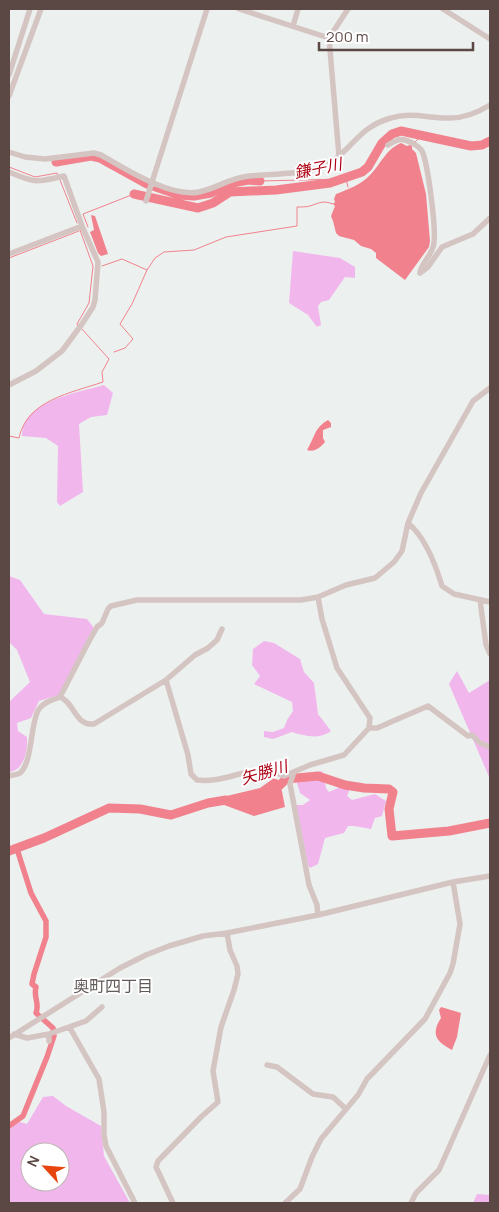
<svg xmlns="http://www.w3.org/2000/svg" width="499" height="1212" font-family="Manrope,'Noto Sans JP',sans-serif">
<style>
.green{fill:#f1b7ed;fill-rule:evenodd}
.water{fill:#f1828d}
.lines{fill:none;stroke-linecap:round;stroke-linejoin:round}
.stream{stroke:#f1828d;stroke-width:1}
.canal{stroke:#f1828d;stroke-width:5.5}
.river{stroke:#f1828d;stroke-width:9}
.minor{stroke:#d5c5c2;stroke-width:5.5}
.labels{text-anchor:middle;stroke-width:4;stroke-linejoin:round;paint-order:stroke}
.water-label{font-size:16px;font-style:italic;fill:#ae0415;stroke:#fff}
.neighbourhood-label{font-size:16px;fill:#625b59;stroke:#fff}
</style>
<rect width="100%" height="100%" fill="#ecf0ef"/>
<!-- green -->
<path class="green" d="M293,251l47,7 15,9v11l-10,-1 -16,23 -8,2 -3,4 3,19 -4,2 -9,-12 -19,-12z
M104,385l9,8 -6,22 -16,2 -12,7 4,68 -23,14 -3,-4 1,-56 -12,-8 -24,-2c0,-4 1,-9 2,-12 11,-25 56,-32 80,-39z
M9,576l11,4 24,34 43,5 7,9 -35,67 -20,6 -8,17 -14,5 1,8 9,6c1,13 -3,34 -18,35v-70l21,-20 -13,-32 -8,-8z
M264,641l10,2 26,16 4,13 10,11 4,31 13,17c-12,9 -26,5 -39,1l-19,7 -9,-2v-6l9,1 11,-4 3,-8 6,-9 -1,-9 -38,-18 6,-8 -8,-11 1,-16z
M457,671l12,22 21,-13v99l-41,-95z
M322,771l4,17 3,4 11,-5 10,2 -3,7 5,4 23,-6 11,7 -4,15 -7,2 -4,11 -17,-3h-6l-4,7 -19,5 -7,26 -8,4 -2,-3 -12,-60h7l7,-5 -10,-7 -5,-17z
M53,1096l13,10 35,20 3,30 26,47h-121v-73l4,-5 7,-3 7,2 16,-27zM30,1152h30v30h-30z
M477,1194l13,1v8h-17z"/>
<!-- water -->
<path class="water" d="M401,143l6,3 3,-1 2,1v3l4,4 10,41 4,47 -1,6 -24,33 -29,-22v-5l-5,-4 -10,-3 -7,-6 -15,-4 -3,-3 -3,-12 -2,-5 4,-10 -2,-2 2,-2 -1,-3 2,-5c11,-4 26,-10 34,-19 11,-11 16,-26 31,-32z
M91,215l4,1 13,38 -7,2 -3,-3 -8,-21 4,-2z
M328,420l3,3v4l-8,3v8l2,4c-4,5 -11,11 -18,8 8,-13 7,-22 21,-30z
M274,778l6,3 5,26 -31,9 -38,-14 -2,-3 46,-11z
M441,1007l20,6 -4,24 -5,13c-15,-8 -22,-15 -11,-32l-2,-8z"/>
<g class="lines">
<!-- stream -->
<path class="stream" d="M415,142l6,-6
M9,167l26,10 22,-4 1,3
M60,180l17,43
M260,181l86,-2 2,8
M88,227l-5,-13 51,-20
M9,258l70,-27
M102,266l20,-7 25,11 8,-12 9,-6 30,-2 32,-13 71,-11v-19c4,0 9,0 13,-1 9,-3 13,-6 23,-2
M78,326l-1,-2 12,-21 4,-37 -13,-36
M114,352l11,-4 8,-9 -13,-15 12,-20 15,-34
M9,436l10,2c8,-38 52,-45 84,-56l-1,-10 7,-13 -28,-31"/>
<!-- canal -->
<path class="canal" d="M9,1126l14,-10 24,-59 7,-21 -1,-8 -17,-15c4,-10 -3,-16 0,-26l-4,-3 2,-10 12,-37v-16l-15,-28 -14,-44"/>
<!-- river -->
<path class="river" d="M56,162l35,-6 9,2 47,26 32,11 15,1 17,-3 17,-9 20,-4 12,1
M134,194l64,14 15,-5 17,-11 46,-2 54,-7 32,-11 6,-5 14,-24 10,-9 9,-3 70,15 11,-1 8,-4
M270,788l10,-3 6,-6 32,-3 27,9 19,3 25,1 4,3 -4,17 3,27 57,-5 41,-8
M9,851l35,-13 65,-30 31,1 31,6 37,-12 18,-3"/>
<!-- minor -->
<path class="minor" d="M239,9l90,29
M443,9l47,30
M293,26l5,-17
M9,75l21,-66
M9,96l32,-87
M388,145c3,-2 7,-4 10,-5 7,-2 20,5 24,11 6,13 14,76 12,91 0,12 -13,20 -14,31
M9,152l16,5 20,2 49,-6 7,2c24,14 70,43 98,37 19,-4 30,-14 50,-16 21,-2 57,-2 75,-10 27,-13 33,-39 67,-48 19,-6 37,0 56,0 16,1 30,-5 43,-13
M339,156l-10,-118 19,-29
M9,172c27,11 26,11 55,4l18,50 16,36 -3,38 -2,7 -11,17 -20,27 -26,20 -27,14
M146,201l61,-192
M9,254l73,-28
M420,273l8,-6 14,-20 31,-13 17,-16
M408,523c17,14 28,43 34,63l12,8 36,8
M480,600l6,45 4,9
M166,680l22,75 3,19 6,6c33,4 53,-19 87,-4l26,-11 34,-10 25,-27 1,-10 -33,-50 -15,-49 -4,-22
M60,697c15,6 15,29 34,27l72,-44 29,-25 13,-7 9,-8 5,-11
M369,728h8l51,-22 40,30 4,-1 8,8 10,4
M294,772l-4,12 19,101 8,20 1,10
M9,776c3,-1 8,-1 11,-3 13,-11 10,-51 19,-64 5,-7 13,-9 21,-12l28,-54 9,-16 5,-4 6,-14 3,-3 26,-6h164l17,-3 28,-12 29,-7 19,-16 8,-11 6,-28 13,-30 52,-92 17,-13
M70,1028l29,51 5,33v23l2,11 29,57
M14,1034l13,4 22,-4v7
M49,1034l37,-13 16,-14
M9,1038l111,-70 26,-13 23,-9 34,-10 24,-3 91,-18 135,-33 37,-6
M267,1065l10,2 36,27 20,3 13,12
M173,1203l-17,-36 2,-6 43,-44 17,-15 -5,-31 8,-44 13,-37 4,-16 -1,-8 -7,-16 -3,-17
M285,1203l15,-14 12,-32 9,-18 37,-44 9,-16 58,-60 25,-46 3,-9 7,-40 -7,-42
M411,1203l5,-10 23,-23 51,-115"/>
</g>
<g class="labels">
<!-- water labels -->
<g class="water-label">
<text transform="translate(318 168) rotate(-11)" y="6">鎌子川</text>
<text transform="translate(264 772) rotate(-16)" y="6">矢勝川</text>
</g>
<!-- neighbourhood labels -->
<g class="neighbourhood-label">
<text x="113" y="992">奥町四丁目</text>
</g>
</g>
<!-- border -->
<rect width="499" height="1212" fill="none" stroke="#5b4844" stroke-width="20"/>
<!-- north arrow -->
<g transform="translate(45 1167) rotate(296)"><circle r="24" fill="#ffffff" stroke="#bdb6b4"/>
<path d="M0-4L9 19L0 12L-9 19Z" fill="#e8450e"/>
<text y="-8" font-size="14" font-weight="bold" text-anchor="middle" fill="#5b4844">N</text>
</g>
<!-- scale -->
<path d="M319 42v8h154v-8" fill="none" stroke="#5b4844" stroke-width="2.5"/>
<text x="326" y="42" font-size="15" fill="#5b4844" stroke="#ffffff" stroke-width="4" paint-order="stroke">200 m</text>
</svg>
